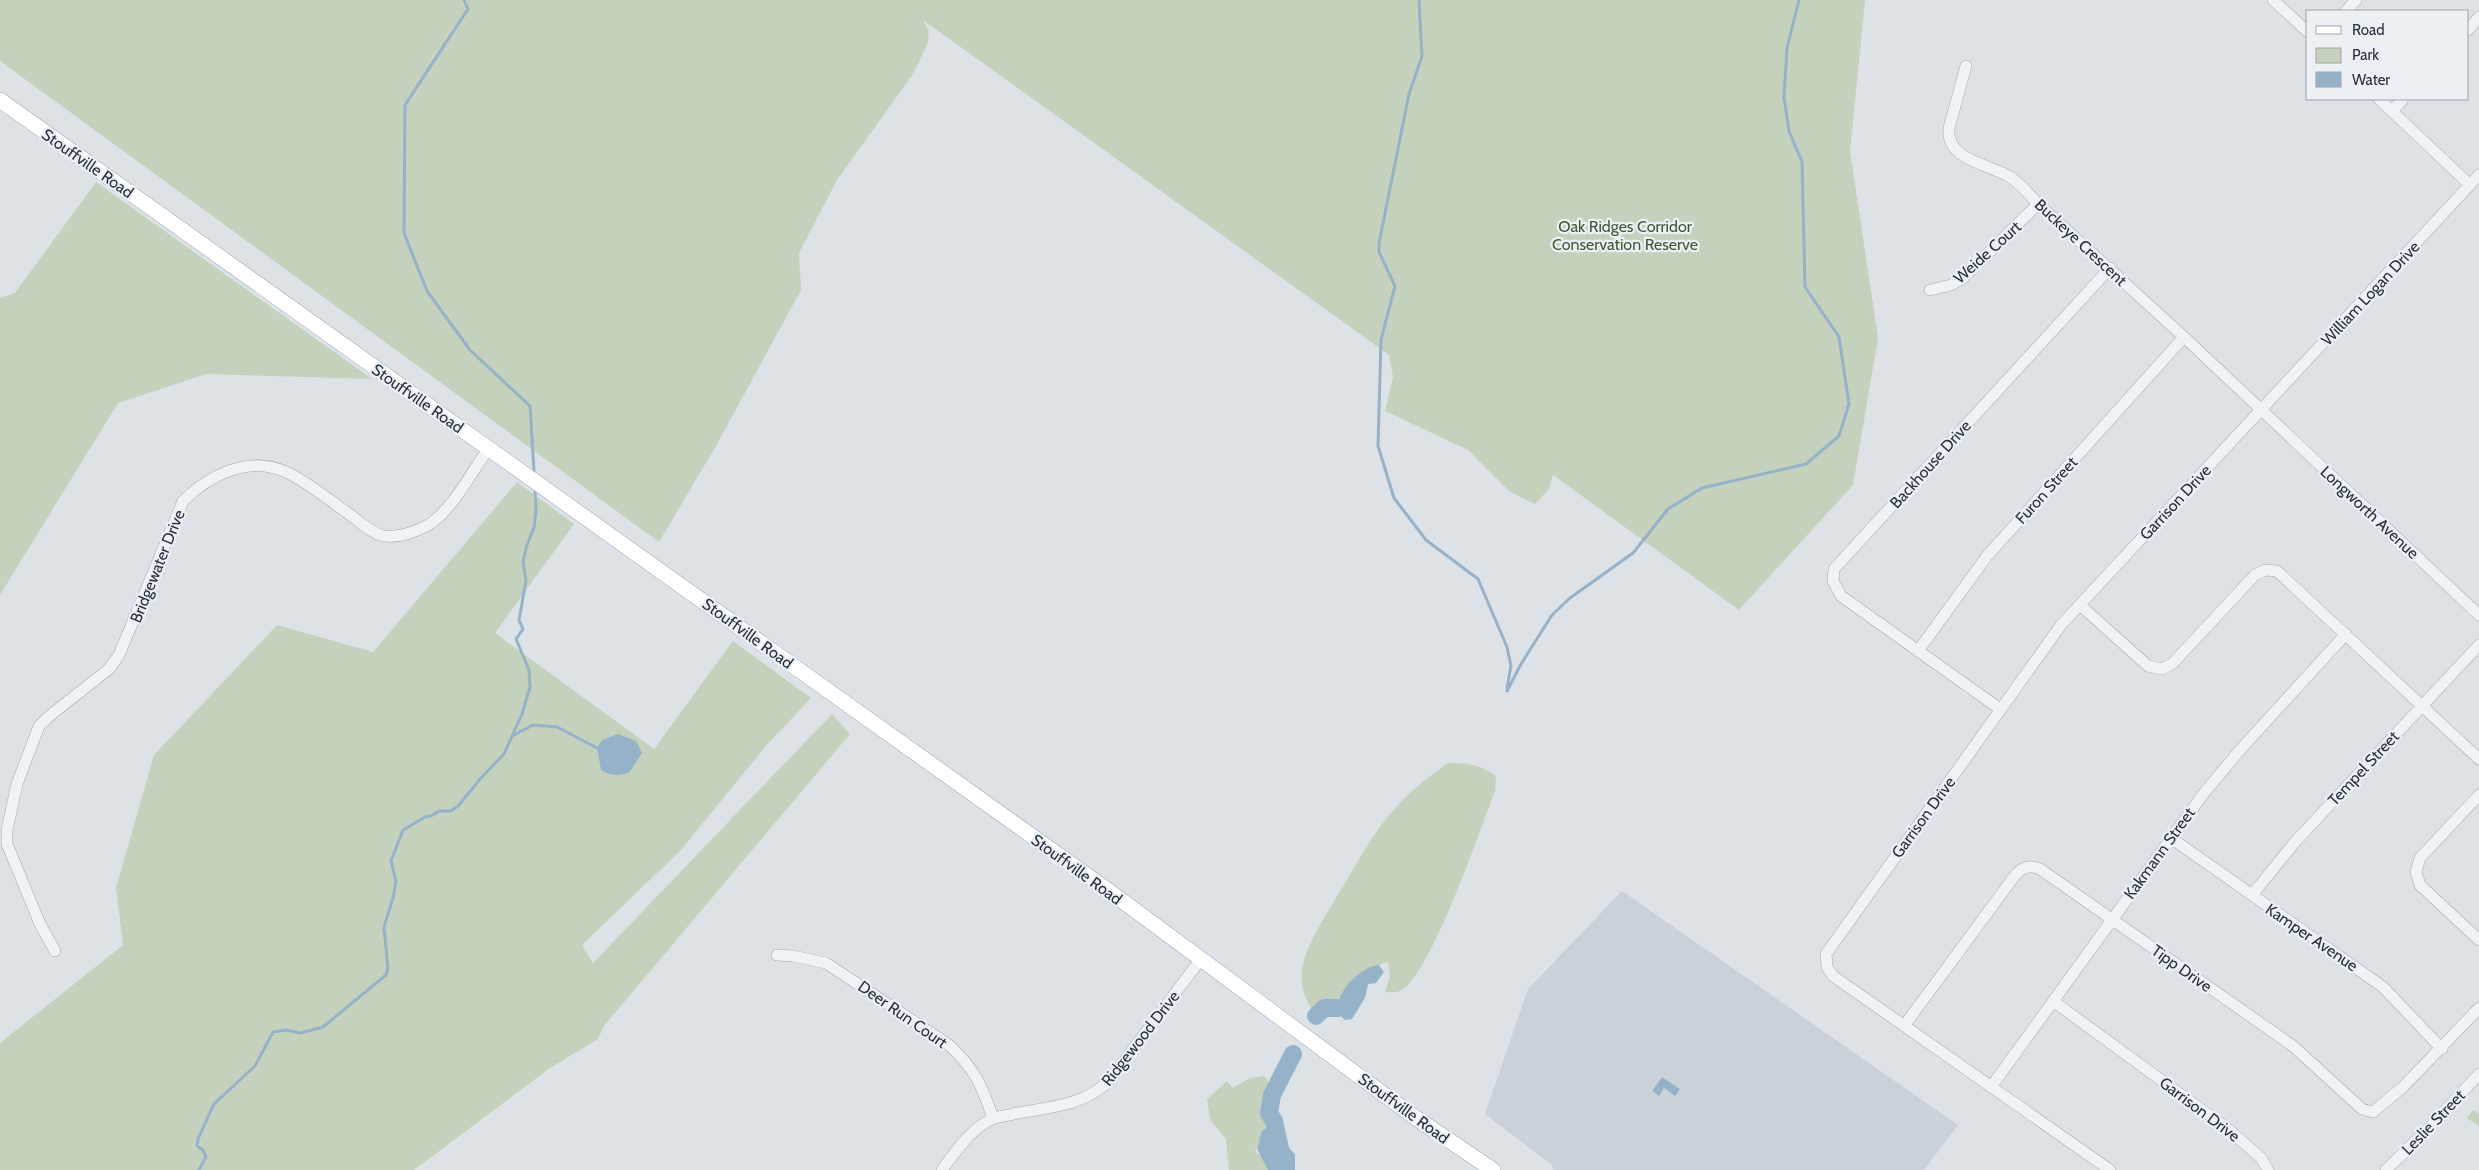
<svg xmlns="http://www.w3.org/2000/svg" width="2479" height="1170" font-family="Cabin,sans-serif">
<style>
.built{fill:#cbd1d9}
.green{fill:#c4d2bd}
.water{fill:#96b2c9}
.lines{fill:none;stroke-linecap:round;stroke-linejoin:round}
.stream{stroke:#96b2c9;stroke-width:3}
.river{stroke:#96b2c9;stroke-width:18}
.minor-casing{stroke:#a2a9b1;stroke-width:12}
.major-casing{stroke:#9ca7b3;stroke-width:16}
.minor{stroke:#eff2f6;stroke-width:11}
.major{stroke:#fff;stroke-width:15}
.labels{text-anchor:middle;stroke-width:4.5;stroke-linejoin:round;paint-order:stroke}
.street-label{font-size:16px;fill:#26303e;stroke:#ecf0f5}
.park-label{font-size:16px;fill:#3d5b32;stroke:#ecf0f5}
</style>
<rect width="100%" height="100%" fill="#dde2e7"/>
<!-- built -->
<path class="built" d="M1622,891l336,234 -34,45h-371l-1,-5 -67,-51 43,-125z"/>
<!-- green -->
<path class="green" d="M0,0h1865l-15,151 28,187 -25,147 -114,125 -186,-135 -4,14 -14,15 -26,-13 -41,-41 -83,-39 8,-34 -4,-22 -466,-335 6,11 -1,12 -15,31 -76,106 -38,73 2,37 -85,156 -57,96 -659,-481z
M96,182l276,197 -166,-5 -88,29 -118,192v-297l15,-5z
M517,482l57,42 -79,109 159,116 79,-108 78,57 -46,49 -84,103 -99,95 11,18 239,-249 18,20 -246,292 -6,13 -48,29 -136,102h-414v-127l123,-98 -7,-57 38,-133 123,-130 96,27z
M1448,763c19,0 32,1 48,13l-1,15c-14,36 -65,187 -95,200 -4,2 -11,1 -15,1l5,-16 -2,-14c-29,8 -44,22 -55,50l-20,-1c-11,-16 -14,-32 -9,-51 7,-23 21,-43 33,-64 20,-32 37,-67 64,-94 14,-15 30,-27 47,-39z
M1264,1076l10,13 -5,29 -14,34 15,9 4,9h-45l-3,-31 -16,-19 -3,-21 20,-18 6,7 17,-10z
M2473,1110l6,4v12l-12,-8z"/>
<!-- water -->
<path class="water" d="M618,734l18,7 6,12 -13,20c-11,3 -18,3 -28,-3l-4,-22 5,-8z
M1379,965l5,7 -8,11 -8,1 -3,14 -13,21 -7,1c-22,-17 14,-54 34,-55z
M1662,1077l18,12 -5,7 -11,-8 -5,8 -7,-5z
M1275,1121c12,10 5,20 20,33v16h-27l-11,-21 5,-18z"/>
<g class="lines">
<!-- stream -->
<path class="stream" d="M464,0l4,9 -63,96 -1,128 23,58 43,59 60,56 4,65
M1419,0l3,56 -13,38 -30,149v9l16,34 -14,54 -3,106 16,52 32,42 52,39 29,68 4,19 -4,22
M1507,691l14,-27 31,-49 18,-17 63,-45 35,-44 34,-21 104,-24 33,-28 10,-32 -10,-67 -34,-50 -3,-125 -13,-31 -5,-34 3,-49 12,-48
M512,736l21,-11 24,2 40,21
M199,1170l7,-13 -3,-7 -6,-4 1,-7 16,-35 41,-38 18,-34 13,-2 14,3 23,-6 63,-52 2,-7 -4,-41 9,-29 3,-16 -5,-21 12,-31 22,-13 6,-1 8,-5h12l7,-5 23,-28 23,-24 18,-40 8,-27 -1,-17 -13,-31 7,-10 -4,-9 7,-39 -3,-19 4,-17 7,-17 2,-20 -1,-17"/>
<!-- river -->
<path class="river" d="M1316,1016l8,-8h14
M1282,1170l1,-7 -9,-42 -5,-8 3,-18 21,-41"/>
<!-- minor casing -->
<g class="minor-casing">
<path id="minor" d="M2273,0l35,32
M2346,11l10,-11
M2468,30l11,-13
M1966,66l-17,62c-3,33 39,35 61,49 11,7 20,18 28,27l146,133 295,278
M2379,99l91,86
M2392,111l11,-12
M1930,290l21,-5 12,-7 75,-74
M2080,605l68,61 14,3 10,-5 83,-89 10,-5 12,1 202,188
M1918,651l69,-95 197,-219
M2000,709l-159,-113 -8,-15 1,-12 276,-301
M2479,795l-59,63 -4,14 4,13 59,55
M2171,838l212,149 59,62
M2252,895l43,-53 184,-197
M55,951l-15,-27 -33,-80v-14l10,-46 22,-58 14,-13 56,-44 10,-14 64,-154c26,-26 66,-46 103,-29 22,10 43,28 63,42 10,7 23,20 35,22 14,2 32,-4 44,-11 24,-14 44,-54 61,-77
M777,955l16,1 33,7 123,82c26,24 33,41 44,73
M2053,1001l175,128 33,29 7,12
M1904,1026l112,-152c7,-7 15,-9 24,-5l253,177 69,63 11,3 31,-26 75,-78
M1991,1087l213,-294 36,-43 106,-116
M942,1170c14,-19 29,-42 52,-52 5,-2 13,-2 19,-4 35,-7 69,-7 96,-33l92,-122
M2110,1170l-277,-194 -6,-9 -1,-13 235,-329 418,-450
M2386,1170l41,-40 52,-56"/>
</g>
<!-- major casing -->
<g class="major-casing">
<path id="major" d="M0,100l1109,791 304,225 80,54"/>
</g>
<!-- minor -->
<use href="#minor" class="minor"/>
<!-- major -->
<use href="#major" class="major"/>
</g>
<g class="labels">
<!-- street labels -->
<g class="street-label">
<text transform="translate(88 163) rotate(35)" y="6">Stouffville Road</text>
<text transform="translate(2081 242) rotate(43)" y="6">Buckeye Crescent</text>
<text transform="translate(1987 252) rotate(-42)" y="6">Weide Court</text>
<text transform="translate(2370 293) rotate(-47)" y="6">William Logan Drive</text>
<text transform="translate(418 398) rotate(35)" y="6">Stouffville Road</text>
<text transform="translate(1930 464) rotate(-48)" y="6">Backhouse Drive</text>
<text transform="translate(2046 490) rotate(-48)" y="6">Furon Street</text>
<text transform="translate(2175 502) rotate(-47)" y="6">Garrison Drive</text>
<text transform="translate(2370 512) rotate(43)" y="6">Longworth Avenue</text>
<text transform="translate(157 566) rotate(-68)" y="6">Bridgewater Drive</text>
<text transform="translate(748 633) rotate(36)" y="6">Stouffville Road</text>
<text transform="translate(2363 768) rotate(-47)" y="6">Tempel Street</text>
<text transform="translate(1923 817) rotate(-54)" y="6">Garrison Drive</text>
<text transform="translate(2159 853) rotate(-54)" y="6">Kakmann Street</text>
<text transform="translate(1077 869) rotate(36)" y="6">Stouffville Road</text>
<text transform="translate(2312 937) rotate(34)" y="6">Kamper Avenue</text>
<text transform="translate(2182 968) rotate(35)" y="6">Tipp Drive</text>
<text transform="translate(903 1014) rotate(35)" y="6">Deer Run Court</text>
<text transform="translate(1140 1038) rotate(-52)" y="6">Ridgewood Drive</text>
<text transform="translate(1404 1108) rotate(36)" y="6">Stouffville Road</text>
<text transform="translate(2200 1109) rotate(37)" y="6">Garrison Drive</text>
<text transform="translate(2433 1122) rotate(-46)" y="6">Leslie Street</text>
</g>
<!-- park labels -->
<g class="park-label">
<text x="1625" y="232">Oak Ridges Corridor<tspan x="1625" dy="18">Conservation Reserve</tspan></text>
</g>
</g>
<!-- legend -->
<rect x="2306" y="10" width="162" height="90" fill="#ecf0f5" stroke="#9da3ac"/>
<rect x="2316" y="26" width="25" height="8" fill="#ffffff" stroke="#9da3ac"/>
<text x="2352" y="35" font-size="15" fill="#26303e">Road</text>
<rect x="2316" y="48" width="25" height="15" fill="#c4d2bd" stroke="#9da3ac"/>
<text x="2352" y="60" font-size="15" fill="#26303e">Park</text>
<rect x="2316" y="72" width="25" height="15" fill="#96b2c9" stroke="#9da3ac"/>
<text x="2352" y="85" font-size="15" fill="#26303e">Water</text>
</svg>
